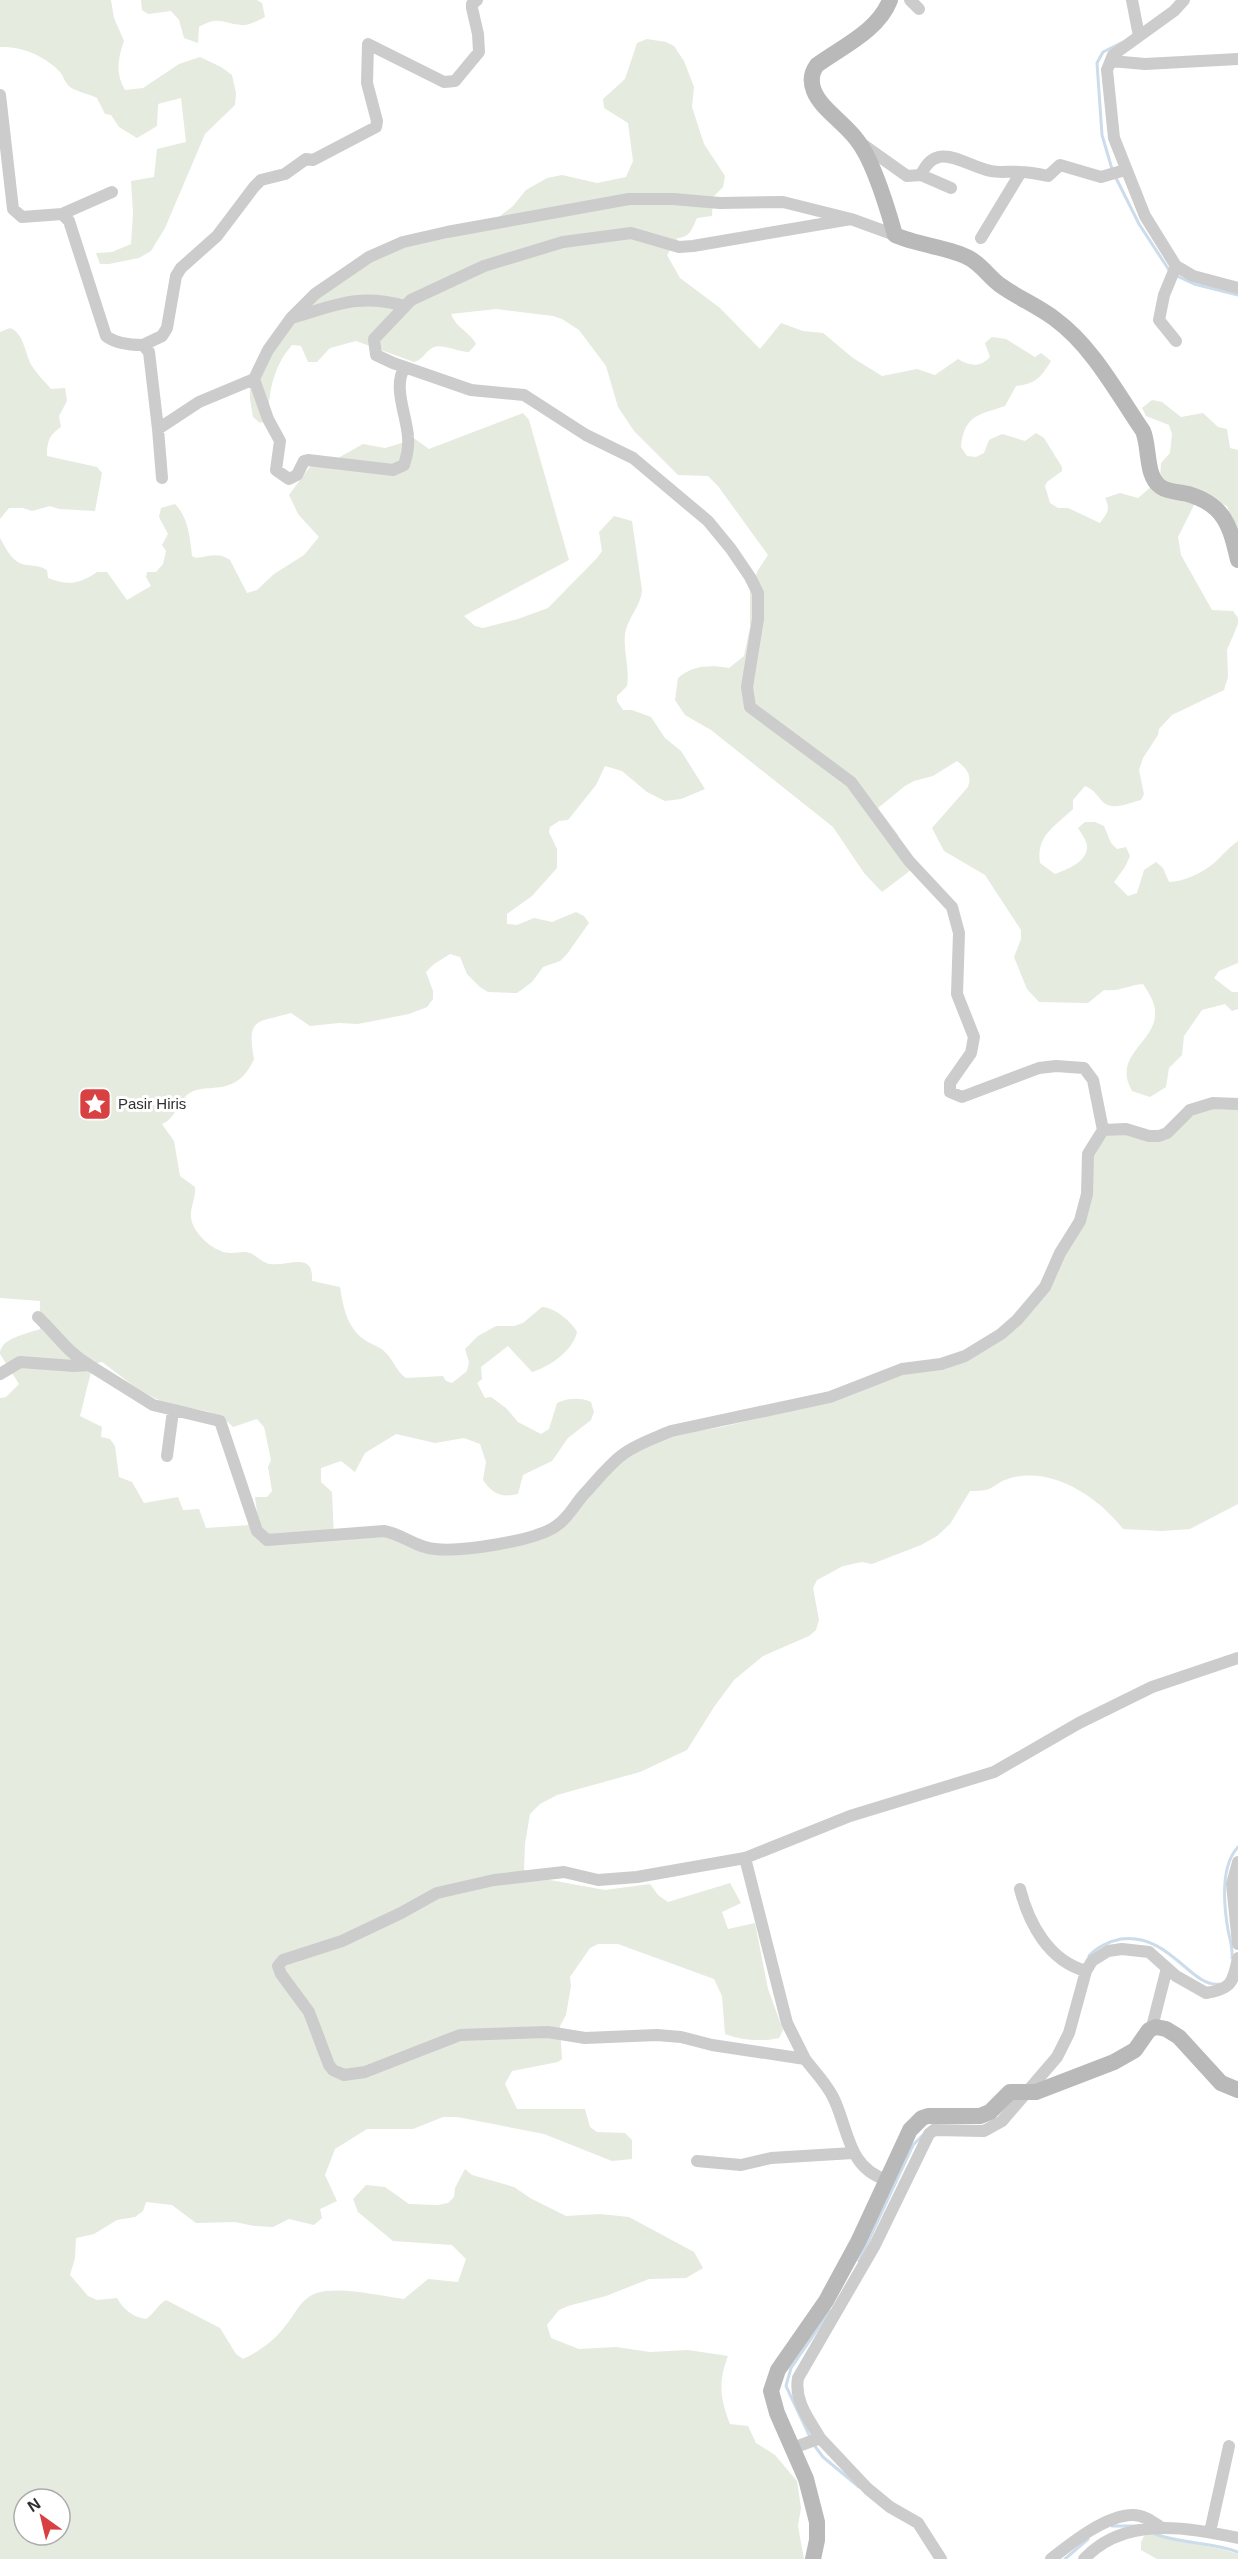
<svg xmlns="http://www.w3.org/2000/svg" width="1238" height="2559" font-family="Arial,sans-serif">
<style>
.green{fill:#e5ebdf;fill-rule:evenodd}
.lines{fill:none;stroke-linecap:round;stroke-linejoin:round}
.stream{stroke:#ccdcea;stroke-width:3}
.street{stroke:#ccc;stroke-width:12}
.secondary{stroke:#b9b9b9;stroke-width:16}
.labels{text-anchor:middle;stroke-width:6;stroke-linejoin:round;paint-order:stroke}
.poi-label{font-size:15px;fill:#2f2f2f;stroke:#fff;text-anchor:start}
</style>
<rect width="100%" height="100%" fill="#fff"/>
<!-- green -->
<path class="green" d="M0,0h111l3,18 10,23c-6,17 -9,33 1,49l18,-2 36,-24 21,-7 21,10 11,8 4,18 -1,12 -30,29 -40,94 -14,23 -12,7 -30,6h-9l-4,-11 16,-1 19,-8 2,-31 -2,-32 23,-4 3,-28 29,-7 -5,-44 -23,6 -1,22 -20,12 -18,-11 -8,-12 -6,-1 -8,-16c-8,-4 -20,-6 -27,-11 -4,-3 -7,-11 -10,-15 -15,-16 -38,-26 -60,-25z
M141,0h116l5,3 3,14c-6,3 -16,9 -23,8 -20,-1 -22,-10 -43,2l-1,16 -14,-5 -5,-18 -8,-9 -23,3 -6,-4z
M647,39l19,3 8,4 10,15 10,26 -2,20 12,37 21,32 -2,11 -10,10 -1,19 -15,2c-5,11 -7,19 -19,20l-11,17 13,23 40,30 40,41 21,-26 22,8 20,2 30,25 29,18 35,-7 18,6 23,-16c12,7 22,9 32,-2l-5,-14 7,-6 14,2 29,18 6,-4 10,8c-10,16 -15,23 -35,25l-11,20c-25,9 -41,8 -44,41l6,9 9,1 8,-4 5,-13 13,-6 23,7 11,-8 8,5 18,29v4l-15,11 -2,4 5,17 8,5h10l32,15c7,-10 11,-13 5,-25l15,-5 18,5 22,-19 1,-16 9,-10 2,-19 -3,-9 -23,-9 -4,-8 10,-8 10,2 19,15 22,-4 15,14 9,2 3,19 8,2v86l-11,-30 -20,-9 -13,8 -16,32 3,18 31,55 21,1 5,7v6l-11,26 1,27 -4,13 -52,25 -13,14 -1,6 -15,23 -4,12 5,24 -3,6c-11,3 -29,11 -38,2 -7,-7 -8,-12 -18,-16l-12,14v9c-19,18 -37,27 -33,54l15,11c11,-4 33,-12 32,-28 0,-5 -6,-13 -9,-18l7,-6h10l9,4 7,17 6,6 9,-2 4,9 -5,11 -11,15 14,14 9,-3 7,-23 12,-8 7,6 6,14c13,0 33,-9 44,-18 9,-8 15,-16 25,-23v122l-19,8 -5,7 18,14h6v17l-6,2 -7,-7 -23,6 -18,26 -2,19 -13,13 -3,19 -16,10 -18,-6c-21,-37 26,-48 23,-81 -1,-10 -7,-18 -12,-26 -14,1 -24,8 -39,6l-16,13 -49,-1 -12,-13 -13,-32 7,-18v-9l-36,-55 -41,-24 -12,-23 36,-41c4,-13 -1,-18 -11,-26l-24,15 -19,5 -9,5 -27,22 20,27 3,22 10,13 -29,22 -18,-19 -31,-46 -122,-97 -26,-15 -10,-15 3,-22c16,-13 32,-13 51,-10l15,-12 6,-29v-35l8,-22 10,-15 -50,-69 -10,-10 -30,-1 -44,-44 -16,-24 -12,-41 -27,-36 -17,-11 -9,-3 -57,-7 -45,5c5,14 19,18 25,30l-7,8c-11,0 -26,-8 -35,-5 -8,3 -11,13 -20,15l-58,-21 -26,7 -13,14h-9l-7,-16 -9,-1c-19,22 -23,46 -24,74l-8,4 -7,-6 -3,-18v-22l26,-45 96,-81 123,-31 18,-14 13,-16 21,-12 15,-3 35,8 29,-6 7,-16 -5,-38 -24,-15 -1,-9 22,-20 12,-36z
M10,328c14,5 15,26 22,38 5,8 13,16 19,23l14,-1 2,13 -8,15 2,11c-12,8 -14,15 -14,29l50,11 5,6 -7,38 -36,-2 -9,-3 -18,5 -9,-3h-14l-9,11v-187z
M523,413l6,7 40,140 -105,56 11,10 8,2 35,-9 30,-11 49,-50 5,-7 -3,-19 15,-16 18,5 10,69c-1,16 -14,27 -17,44 -2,17 5,35 2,52l-10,10v5l6,9h9l19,7 14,21 16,13 24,38 -24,10 -16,2 -18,-9 -25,-21 -17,-5 -9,19 -28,35 -9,1 -9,6 -1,5 8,17v19l-25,28 -25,18v10l10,1 17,-7 18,4 24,-10 8,4 5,7 -22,31 -7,7 -17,6 -11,15 -15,11 -29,-1 -8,-5 -13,-13 -7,-17 -10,-3 -16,10 -8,8 7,19v8l-6,8 -18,7 -51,10 -19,-1 -29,3 -19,-13c-33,10 -45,3 -37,46 -19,43 -51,20 -68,37 -10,9 -10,22 -24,28l12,17 6,35 15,11c1,15 -9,25 -1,40 7,13 23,26 37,26 6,0 13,-2 19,0 7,3 13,10 20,11 17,3 44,-14 42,17l28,6c3,18 6,38 22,51 7,6 18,8 24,15 8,8 10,18 20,25l37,-2 3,5 6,2 15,-12 2,-9 -4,-13 13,-13 18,-10h18l9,-3 19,-16c12,0 30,15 35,25 -4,19 -28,35 -45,40l-24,-26 -27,21 1,12 -5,4 8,15 6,-1 15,11 12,14 23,12 8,-5 8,-26c10,-5 24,-6 34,-1l3,10 -3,8 -23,18 -16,23 -29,14 -5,19c-17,4 -25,0 -35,-14l3,-18 -6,-18 -16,-6 -29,5 -39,-9 -31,19 -10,19 -14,-11 -20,7v14l11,10 2,47 50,-4 41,18 132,-21 17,-15 14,-21 35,-37 14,-8 36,-16 49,-8 109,-26 172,-63 61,-83 28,-99 14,-22 10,-1 33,7 44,-26 21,-6h24v396l-48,25 -28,2 -39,-2c-25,-33 -75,-66 -118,-49 -6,2 -11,7 -16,9 -6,2 -13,2 -19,2l-20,33 -13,12 -16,9 -49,19 -10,-2 -19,4 -26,14 -4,8 6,32 -3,10 -7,6 -46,20 -29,24 -20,27 -27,43 -47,22 -83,23 -17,9 -10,10 -5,30 -1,25 6,12 20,-1 55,10 45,-6 8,11 10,7 62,-19 11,20 -19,9 6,17 27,-6 13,66 15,41 -4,8c-15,4 -40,2 -54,-4l-3,-38 -8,-17 -96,-35h-20l-8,4 -20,29 1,9 -5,29 -6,11 2,33 -4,3 -46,9 -7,13 12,25h68l5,18 7,5 28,1 7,7v19l-20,2 -68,-27 -87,-17h-14l-30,12h-46l-32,20 -10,26 12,26 -17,8 2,9 -8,7 -25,-6 -16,8 -19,-1 -19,-4 -39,1 -24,-18 -26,-3 -3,9 -8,6 -18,3 -23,14 -18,4 -1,20 -5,17 18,21 9,4 20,-2c6,11 16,19 29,21 9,-6 11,-14 20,-19l54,28 16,26 7,5c17,-8 32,-19 43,-34 10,-12 15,-27 31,-32 22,-7 64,3 87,6l24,-20 30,3 8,-23 -14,-14 -59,-4 -35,-29 -5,-13 13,-14 19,2 24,17 29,1 10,-2 6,-6 1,-9 10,-19 7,6 42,12 16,11 36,18 34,-2 29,3 65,35 9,16 -17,10 -37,1 -43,17 -38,10 -9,4 -12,15 4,13 28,11 37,-2 34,5 38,-2 40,6c-10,26 -8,42 2,68l18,2 8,17 19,12 22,26 4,27 -3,18 6,33h-804v-1161l6,-1 13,-13 -19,-30c0,-16 27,-20 40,-25v-28l-40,-3v-760c7,12 12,25 27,27 8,1 14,1 20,5l1,8c20,8 32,6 49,-6h10l20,28 24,-14 -5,-9 1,-5h9l7,-8 3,-13 -4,-6 6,-11 -9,-17 2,-9 14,-4c13,13 15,33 17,52l4,2c13,-2 23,-6 34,2l17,33 10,-3 17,-16 30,-19 15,-18 -21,-23 -9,-19 26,-35 23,-2 25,-14 22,4 30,-9 14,10zM102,1362c19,14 37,30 59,39 26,11 51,3 72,26l24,-8 7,8 7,33 -3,7 4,24 -5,6h-12l3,23 -8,5 -44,3 -7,-19 -16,1 -5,-13 -34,6 -12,-21 -13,-5 -4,-31 -5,-7 -9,-2 1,-10 -22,-11 11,-44 6,-9zM24,2499h36v36h-36z
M1146,2532c30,12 62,11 92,22v5h-81l-16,-9v-8z"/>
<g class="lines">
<!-- stream -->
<path class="stream" d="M1112,169l-10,-34 -5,-72 6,-11 18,-9
M1116,178l23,46 30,46
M1177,276l17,8 44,11
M1089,1956c8,-9 21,-15 32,-17 49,-6 70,49 98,45
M1232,1958c1,-10 -2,-18 -4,-28 -4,-24 -8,-64 10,-83
M859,2261l54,-116 21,-21
M811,2439l-25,-53 5,-18 39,-57
M814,2445l9,12 36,30
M1112,2526h23
M1155,2534c27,10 56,8 83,18
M1065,2559l23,-20"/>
<!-- street -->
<path class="street" d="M910,0l9,9
M1132,0l7,36
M1184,0l-10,11 -61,44 -6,15 7,68 31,78 31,50 17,10 45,12
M1111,61l34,3 93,-5
M0,95l13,114 9,8 40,-3 7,7 37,115c10,8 24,9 37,9l6,7 9,77 41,-27 55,-23 14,-29 23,-32 24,-24 54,-37 34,-15 44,-10 182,-33h44l47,4 63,-1 68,17 44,16
M862,144l45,32 14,-1 30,13
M921,175c16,-37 45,-8 70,-4 9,2 19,0 29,1 9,0 19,2 28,4l12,-11 41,12 24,-7
M62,214l50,-22
M851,219l-158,27 -14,1 -48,-14 -68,9 -79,24 -73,34 -37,39 2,16 17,8 78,27 53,5 62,40 47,23 75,63 23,28 19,28 8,16v26l-11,68 3,20 101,75 58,79 43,46 7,26 -2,61 17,43 -3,16 -21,30v9l12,5 77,-29 17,-2 28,2 9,12 10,50
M981,238l40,-66
M292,318c44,-13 67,-25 113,-12
M1176,341l-17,-21 5,-25 12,-29
M143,345l19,-9 5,-8 9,-52 5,-8 36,-32 37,-49 7,-7 24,-6 21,-15 7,1 63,-33 1,-6 -10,-38 1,-39 76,38 11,-1 24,-29 -1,-18 -6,-26v-4l5,-4
M254,379l14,40 12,22 -4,29 13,9 8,-4 7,-14 4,-1 85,10 11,-5c3,-9 5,-18 4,-28 -1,-21 -16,-51 -3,-70
M158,429l4,49
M38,1317c18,17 29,35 51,48
M0,1374l20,-12 54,4 15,-1 64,40 67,16 37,110 10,9 117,-9c18,3 33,17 51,18 26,3 101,-8 121,-23 14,-9 19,-23 30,-34 11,-12 23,-27 36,-37 14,-11 33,-17 49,-24l159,-34 72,-28 39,-5 24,-8 36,-22 16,-14 28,-33 15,-34 20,-32 7,-27 1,-40 15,-24 23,-1 23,7h10l8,-3 23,-23 23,-7 25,1
M167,1456l6,-45
M745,1858l42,165 18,36
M1238,1862l-6,22 6,60
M1020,1889c9,35 29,72 66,82
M1152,2027l15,-59
M697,2161l44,4 30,-7 82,-5
M887,2180c-40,-12 -38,-51 -54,-83 -7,-14 -19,-26 -28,-38l-93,-14 -31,-8 -24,-2 -72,3 -37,-6 -88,3 -95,37 -21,3 -11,-5 -4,-5 -20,-53 -28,-38 -3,-8 5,-6 59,-19 59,-28 36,-20 57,-13 70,-8 34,8 39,-3 108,-19 105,-42 144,-44 85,-49 73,-36 86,-29
M820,2438c-11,-19 -26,-37 -22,-60l77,-133 54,-111 5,-4 50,1 18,-10 55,-64 12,-24 17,-62 6,-10 16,-10 14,-2 27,3 27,24 30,17c26,-4 27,-11 32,-35
M793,2448l27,-10 48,51 22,18 28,16 23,36
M1210,2532l19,-86
M1051,2559c20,-16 55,-44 82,-44 11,0 20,7 29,13
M1084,2559c40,-43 102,-32 154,-21"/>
<!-- secondary -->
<path class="secondary" d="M890,0c-12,31 -47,46 -73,65 -6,8 -7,16 -3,26 7,18 31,32 43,49 16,20 31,70 38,95 22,10 57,13 74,23 13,7 20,19 31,27 18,13 38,21 55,34 38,28 62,74 88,112 7,16 2,46 18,56 7,5 19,5 27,7 37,11 42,32 50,66
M813,2559l4,-19v-18l-11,-43 -29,-66 -6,-22 7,-21 48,-69 32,-59 52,-112 12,-12 6,-2h52l10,-4 20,-20h26l78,-30 21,-12 14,-20 7,-3 10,2 13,8 42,46 17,7"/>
</g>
<!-- icons -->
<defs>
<g id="sight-square" transform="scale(1.725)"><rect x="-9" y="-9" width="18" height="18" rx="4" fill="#d84042" stroke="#fff"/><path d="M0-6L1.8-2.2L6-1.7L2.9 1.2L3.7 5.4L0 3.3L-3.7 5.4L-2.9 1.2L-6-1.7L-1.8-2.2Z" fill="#fff"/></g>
</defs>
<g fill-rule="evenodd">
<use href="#sight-square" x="95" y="1104"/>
</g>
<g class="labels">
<!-- poi labels -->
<g class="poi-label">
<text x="118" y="1109">Pasir Hiris</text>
</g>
</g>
<!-- north arrow -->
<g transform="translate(42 2517) rotate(326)"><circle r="28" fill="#ffffff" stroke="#acacac" stroke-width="1.5"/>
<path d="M0-4.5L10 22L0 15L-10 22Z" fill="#d84042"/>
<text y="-9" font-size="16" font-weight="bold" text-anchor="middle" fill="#2f2f2f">N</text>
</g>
</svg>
